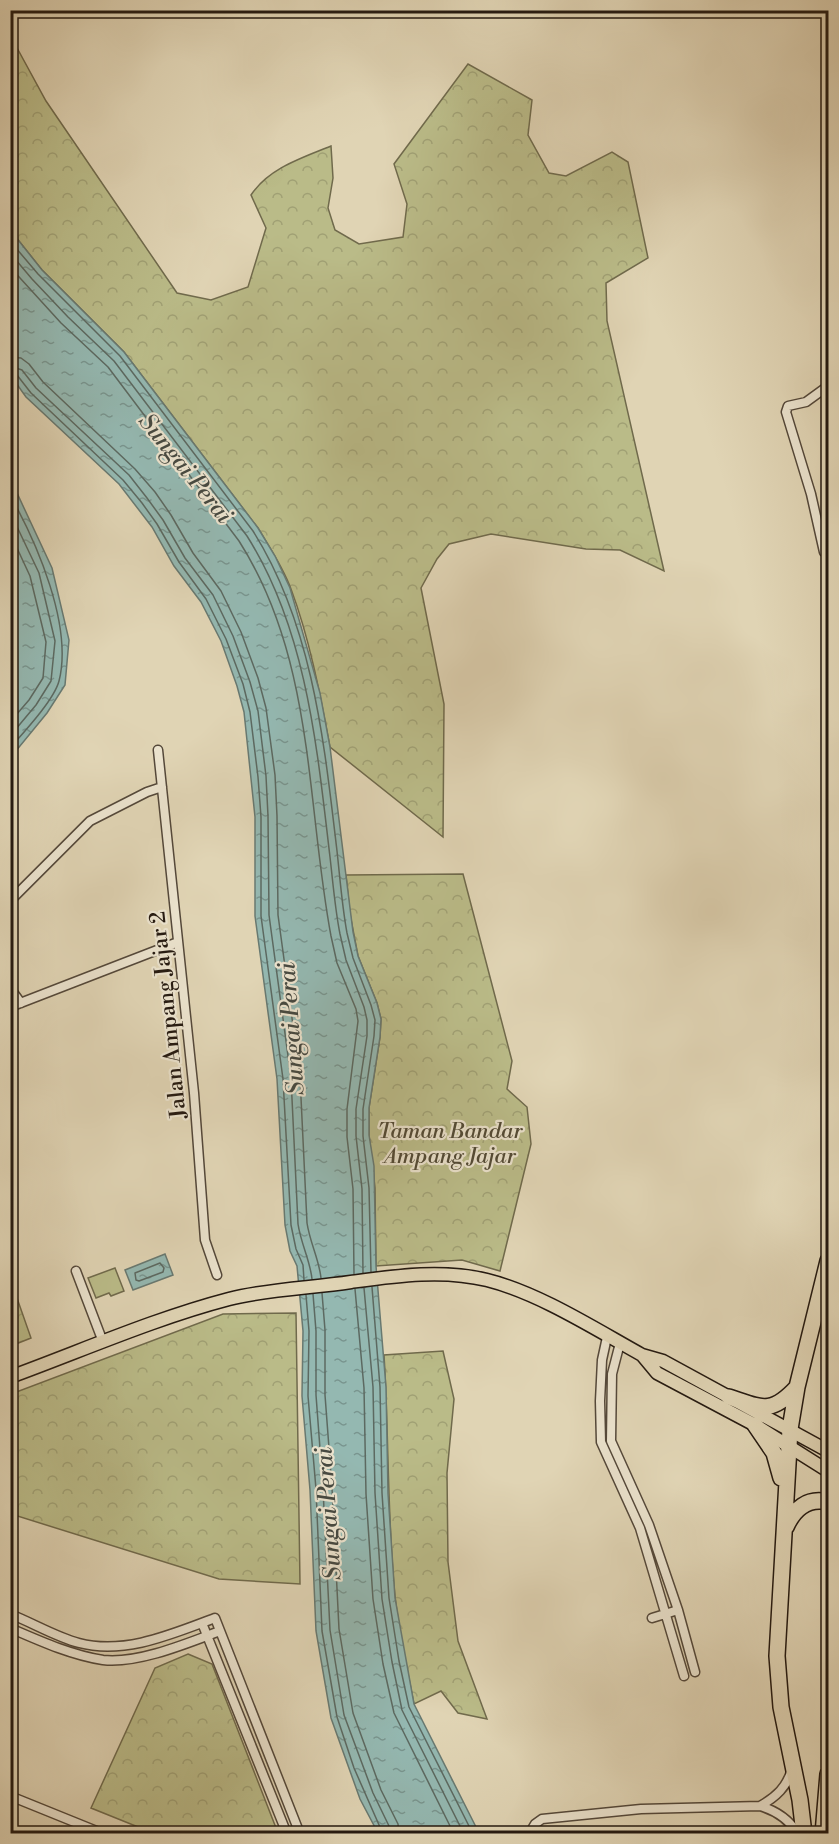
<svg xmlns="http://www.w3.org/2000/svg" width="839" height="1844" font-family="'Libre Bodoni',serif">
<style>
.grass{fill:#babb88;stroke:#706a4c;stroke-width:1.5}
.forest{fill:url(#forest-crowns);stroke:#706a4c;stroke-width:1.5}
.water{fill:url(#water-ripples);stroke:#687971;stroke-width:1.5}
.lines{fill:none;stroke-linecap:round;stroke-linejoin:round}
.shore{stroke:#5c6961;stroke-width:1.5}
.street-casing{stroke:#54483a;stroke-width:11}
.primary-casing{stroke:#251a11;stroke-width:15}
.highway-casing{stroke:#251a11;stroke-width:18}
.street{stroke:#ebe3ce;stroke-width:8}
.primary{stroke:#e0d4b4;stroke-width:12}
.highway{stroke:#e0d4b4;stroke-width:15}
.labels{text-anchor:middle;stroke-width:4.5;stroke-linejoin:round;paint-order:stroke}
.street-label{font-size:22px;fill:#251a11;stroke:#ebe3ce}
.park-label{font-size:22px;font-style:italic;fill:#524a35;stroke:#ebe3ce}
.water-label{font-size:24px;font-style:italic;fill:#464941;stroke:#ebe3ce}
</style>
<defs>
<pattern id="forest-crowns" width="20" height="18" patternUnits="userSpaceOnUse" patternTransform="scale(1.5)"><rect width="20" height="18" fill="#babb88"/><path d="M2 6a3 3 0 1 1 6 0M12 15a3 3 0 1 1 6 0" fill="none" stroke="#a0a074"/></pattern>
<pattern id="water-ripples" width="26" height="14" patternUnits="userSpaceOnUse" patternTransform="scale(1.5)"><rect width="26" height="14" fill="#94b8b1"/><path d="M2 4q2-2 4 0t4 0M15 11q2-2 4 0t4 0" fill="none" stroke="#79958f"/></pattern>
</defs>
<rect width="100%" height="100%" fill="#e0d4b4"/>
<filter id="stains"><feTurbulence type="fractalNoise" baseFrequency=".00333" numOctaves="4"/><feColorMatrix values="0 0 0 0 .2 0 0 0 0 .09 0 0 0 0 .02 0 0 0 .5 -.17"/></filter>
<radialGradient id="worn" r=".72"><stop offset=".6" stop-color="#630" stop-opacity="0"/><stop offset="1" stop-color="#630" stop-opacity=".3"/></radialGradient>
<!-- grass -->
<path class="grass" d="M115,1268l9,23 -13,5 -2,-3 -13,5 -8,-20z"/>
<!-- forest -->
<path class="forest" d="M10,35l36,66 131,192 34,7 37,-13 18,-59 -15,-33c18,-27 51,-37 80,-49l2,32 -5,30 7,22 24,14 44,-7 4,-33 -13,-40 74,-100 64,36 -4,35 21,38 17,3 46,-24 16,10 20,96 -42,25 1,38 57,250 -44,-21 -34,-1 -95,-15 -42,10 -12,15 -16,29 23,116 -1,133 -113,-90c-10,-53 -20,-107 -39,-158 -8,-22 -21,-41 -33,-61l-134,-176 -82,-82 -31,-39z
M463,874l49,187 -5,28 20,18 4,37 -31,127 -38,-11 -86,6 -1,-78 -6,-53v-27l11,-71 1,-18 -4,-16 -19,-47 -8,-42 -4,-39z
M11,1281l20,57 -20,8h-1z
M296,1313l4,271 -81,-5 -208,-65v-120l212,-80z
M443,1351l11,48 -7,74 1,89 10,79 29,78 -29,-6 -17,-22 -27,13c-7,-36 -15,-72 -19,-108 -8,-80 -6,-161 -11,-241z
M188,1654l24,10 66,169h-125l-62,-25 64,-140z"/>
<!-- water -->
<path class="water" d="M11,231l31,39 82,82 134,176 17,28 15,32 30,105 10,54 23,185 5,24 19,47 4,16 -1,18 -11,71v27l5,31 2,100 10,121 2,106 7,105 19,106 65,129h-101l-18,-34 -29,-81 -15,-87 -6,-141 -8,-94 1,-65 -6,-65 -7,-15 -5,-26 -8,-146 -22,-163v-99l-11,-105 -7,-26 -16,-45 -20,-39 -27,-36 -22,-39 -33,-43 -93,-87 -15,-21z
M10,485l7,8 35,75 17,72 -4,45 -18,28 -36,44z
M165,1254l8,21 -40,15 -8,-20z"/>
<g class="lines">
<!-- shore -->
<path class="shore" d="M10,241l28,33 82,82 133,175c60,95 71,211 84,320 3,27 5,55 10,82l6,25 18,47 4,15 -1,16 -11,73v27l6,52 2,84
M10,253l22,26 36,38 46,44 133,175c60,95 70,212 83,321 3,26 5,52 10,77l6,26 18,47 3,13v16l-11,73v27l6,53 1,84
M10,267l51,56 47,44 131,174c76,119 67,262 92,395l6,27 19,46 2,12 -11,88v28l6,52 1,85
M10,357l11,1 8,6 14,18 92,87 20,23 16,23 22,38 28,38 20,41 17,46 8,30 9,67 2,41 1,99 22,162 7,146c3,20 12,36 14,55
M10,366l12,4 14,18 93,87 18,23 16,22 22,38 28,37 20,41 17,46 8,29 8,65 2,40 1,99 22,163 7,146c3,20 12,36 14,55
M10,373l7,2 14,18 92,87 19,23 15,21 22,38 27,37 20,40 17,45 7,28 8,65 3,40v99l22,163 8,146 5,24 7,16 1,15
M10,495c27,48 63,131 49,186 -5,19 -35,51 -49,67
M10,512l29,61 16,68 -4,40 -15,24 -26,31
M10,533l20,43 16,66 -3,36 -14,22 -19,22
M160,1263l4,5 -1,4 -24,9 -3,-1 -1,-7z
M372,1287l8,100 2,106 7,105 10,63 10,46 64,127
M364,1288l9,99 2,106 7,106 10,63 10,48 62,124
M355,1289l9,99 2,106 7,105 10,65 11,49 60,121
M322,1293l3,37v65l7,93 7,141 14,84 28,77 17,34 1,10
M313,1294l3,37v64l7,94 7,141 14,85 29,78 16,33 1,8
M306,1295l3,36 -1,65 8,93 6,142 15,86 17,51 29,66"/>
<!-- street casing -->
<g class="street-casing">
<path id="street" d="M824,552l-13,-58 -25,-82 2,-6 18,-4 22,-16
M158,750l36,343 11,147 12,35
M10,901l80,-80 57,-29 15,-5
M10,988l11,15
M10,1007l168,-65
M76,1271l27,71
M607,1337l-5,23 -2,41 1,41 39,86 44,148
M620,1343l-8,31 -1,67 38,84 29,85 17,62
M10,1614c23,9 46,23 69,29 46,12 93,-9 136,-25l85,216
M652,1618l26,-8
M202,1623l85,211
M10,1628c30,13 61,27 93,32 35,4 85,-17 117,-29
M10,1796l94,38
M760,1806c16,-9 27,-19 32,-37
M529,1834l6,-10 7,-5 99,-10 119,-3c17,5 29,13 38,28"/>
</g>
<!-- primary casing -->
<g class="primary-casing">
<path id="primary" d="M642,1355l15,18 98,52 73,46
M10,1377c71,-26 146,-59 219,-78 39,-10 82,-11 122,-17 44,-6 91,-13 136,-2 52,13 108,49 155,75l21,6 165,90"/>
</g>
<!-- highway casing -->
<g class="highway-casing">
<path id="highway" d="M729,1397c33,11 42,18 68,-10
M755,1425l19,28 7,25
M786,1527c8,-18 21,-30 42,-25
M804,1834l-4,-34 -19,-93 -4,-51 13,-227 7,-42 31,-126
M823,1834l5,-60"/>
</g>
<!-- street -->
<use href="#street" class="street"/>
<!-- primary -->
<use href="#primary" class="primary"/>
<!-- highway -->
<use href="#highway" class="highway"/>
</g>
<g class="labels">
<!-- street labels -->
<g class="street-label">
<text transform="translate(167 1015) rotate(-96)" y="8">Jalan Ampang Jajar 2</text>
</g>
<!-- park labels -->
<g class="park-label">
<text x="450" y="1138">Taman Bandar<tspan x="450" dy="25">Ampang Jajar</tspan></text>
</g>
<!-- water labels -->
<g class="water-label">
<text transform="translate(186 468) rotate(51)" y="8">Sungai Perai</text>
<text transform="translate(291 1029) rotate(-94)" y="8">Sungai Perai</text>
<text transform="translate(328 1514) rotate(-94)" y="8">Sungai Perai</text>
</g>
</g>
<!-- margin -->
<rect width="839" height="1844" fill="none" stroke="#e0d4b4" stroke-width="36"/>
<rect x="12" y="12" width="815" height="1820" fill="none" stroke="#251a11" stroke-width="3"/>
<rect x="18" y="18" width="803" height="1808" fill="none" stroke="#251a11" stroke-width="1.5"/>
<rect width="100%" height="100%" filter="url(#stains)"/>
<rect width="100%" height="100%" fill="url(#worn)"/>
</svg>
